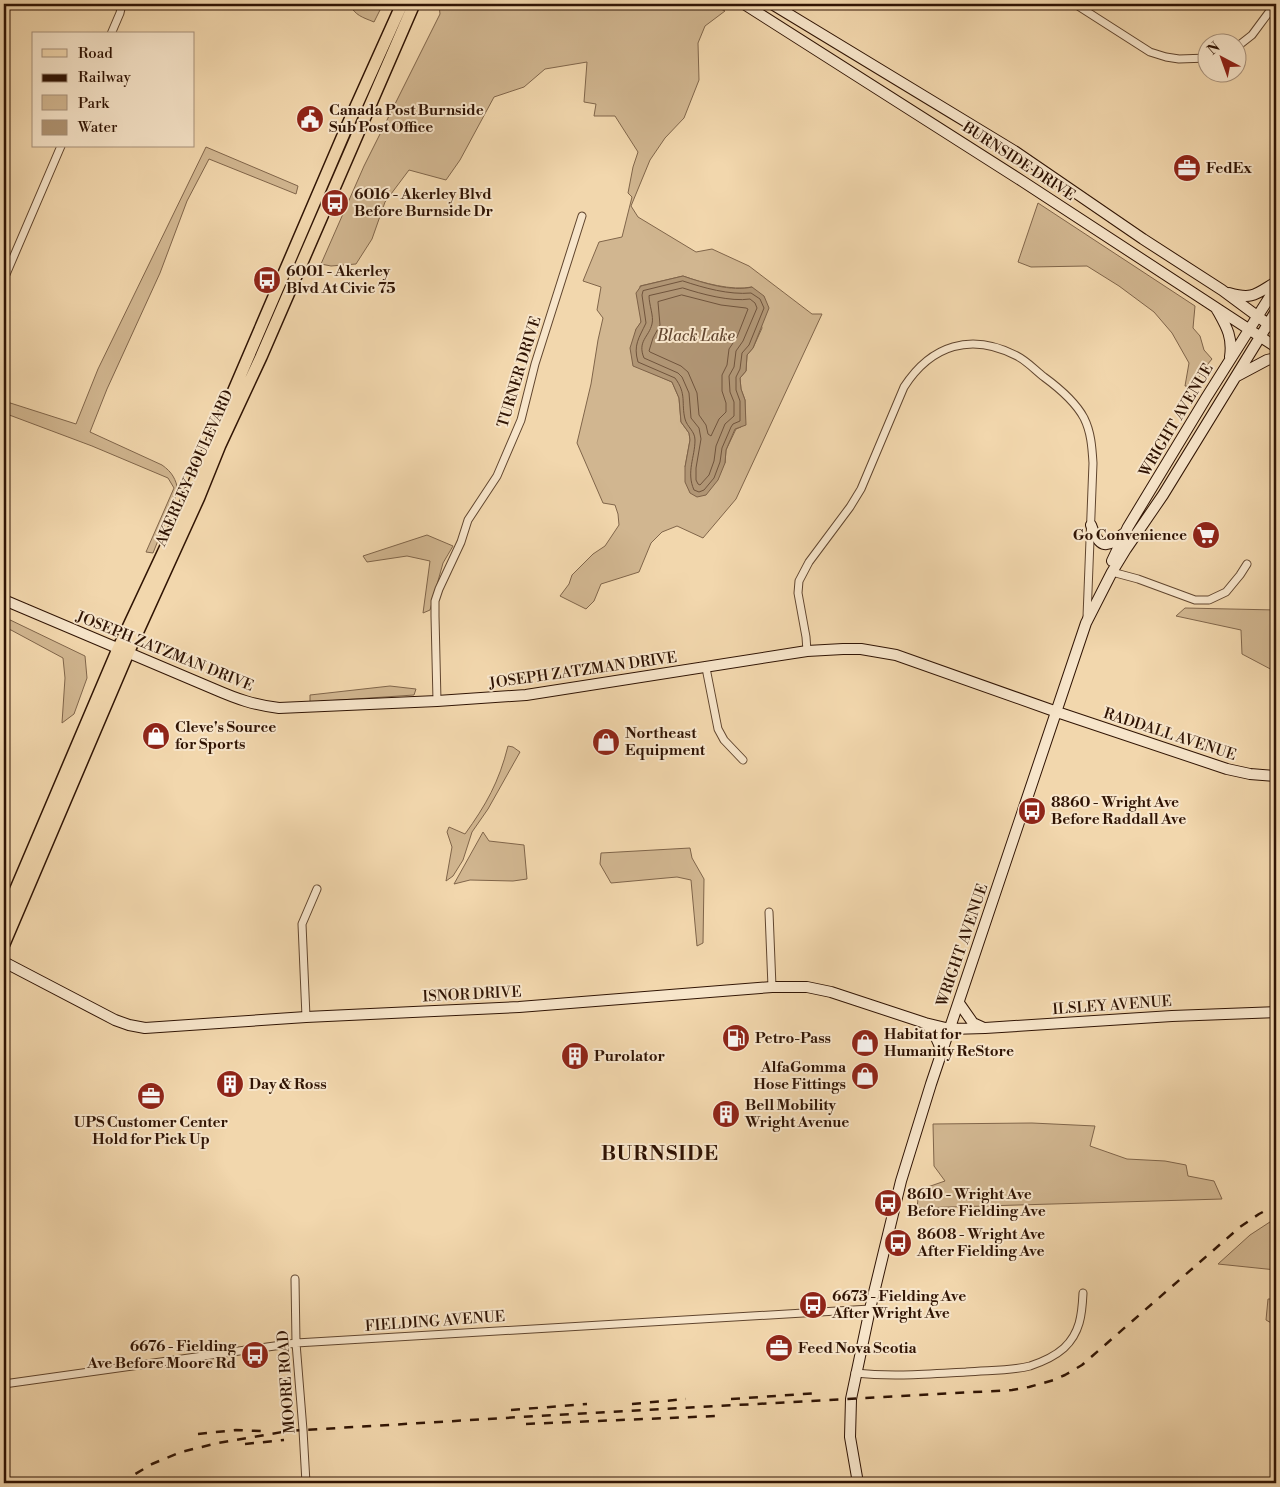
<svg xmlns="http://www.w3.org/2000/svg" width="1280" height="1487" font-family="'Libre Bodoni',serif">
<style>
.green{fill:#d1b690;stroke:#80654a;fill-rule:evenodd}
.water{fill:#b09574;stroke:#7d6147}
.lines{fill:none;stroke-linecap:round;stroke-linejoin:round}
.shore{stroke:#70543c;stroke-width:1}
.street-casing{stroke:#60452e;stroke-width:9}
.secondary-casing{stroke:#301404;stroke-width:12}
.primary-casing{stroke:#301404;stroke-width:14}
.street{stroke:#f7e5ca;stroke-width:7}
.secondary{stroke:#f7e5ca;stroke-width:10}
.primary{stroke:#f2d7ad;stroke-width:11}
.rail{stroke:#301404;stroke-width:2.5;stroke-dasharray:9 9;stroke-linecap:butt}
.labels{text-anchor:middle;stroke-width:4;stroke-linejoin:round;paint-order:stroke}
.poi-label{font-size:15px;font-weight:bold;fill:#301404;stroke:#f7e5ca;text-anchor:start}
.street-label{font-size:15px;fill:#301404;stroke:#f7e5ca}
.water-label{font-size:16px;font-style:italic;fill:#634831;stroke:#f7e5ca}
.district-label{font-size:20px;font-weight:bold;letter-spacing:1px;fill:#301404;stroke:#f7e5ca}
</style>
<rect width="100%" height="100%" fill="#f2d7ad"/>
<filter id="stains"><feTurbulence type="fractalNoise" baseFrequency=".004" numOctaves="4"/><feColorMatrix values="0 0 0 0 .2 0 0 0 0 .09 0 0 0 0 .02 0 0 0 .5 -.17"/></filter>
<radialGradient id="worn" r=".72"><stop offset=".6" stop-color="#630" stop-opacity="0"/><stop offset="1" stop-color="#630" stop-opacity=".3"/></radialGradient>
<!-- green -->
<path class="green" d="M349,4h34l-9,18c-12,-5 -18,-6 -25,-18z
M439,4h272l14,7 -20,15 -7,17 1,37 -15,38 -19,20 -15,22 -19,46 7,11 58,35 16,-3 37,17 63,48h10l-86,185 -33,39 -26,-12 -15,6 -11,11 -12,29 -38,12 -7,17 -8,8 -26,-13 9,-12 3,-9 21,-21 12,-8 14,-21 -1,-11 -3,-9 -12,-2 -26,-60 14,-59 7,-44 5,-22 -6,-8 4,-23 -18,-6 16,-39 23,-5 10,-40 -4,-4 5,-26 5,-15 -23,-36h-21l2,-12 -12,-2 3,-40 -42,7 -21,18 -30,10 -34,63 -14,20 -37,-10 -24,32 -13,37 -16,25 -25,2 -10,-2 43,-98 76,-152zM683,276c20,7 49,15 69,11l10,41 -9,20 -6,7 -1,16 -6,7 1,11 4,11v19l-4,8 -5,2 -10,21 -1,13 -40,4 5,-27 -1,-7 -8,-11 -2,-24 -7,-16 -25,-11 -11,-41 5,-8 -1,-36z
M206,147l92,39 -2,8 -87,-35 -22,42 -27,72 -53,116 -17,43 72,33c10,7 14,14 16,26l-25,62 -7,-1 28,-64 -6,-10 -76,-32 -88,-33v-12l72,23 22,-55z
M1038,203l157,103 -2,22 7,8 4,14 8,9 -10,12 -7,16 -10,-1 4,-23 -17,-30 -18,-21 -35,-26 -32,-20 -56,1 -13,-5z
M427,535l26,11 -10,17 -13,47 -7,3 7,-52 -23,-5 -40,6 -4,-6z
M1185,608l91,2v62l-34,-18 -1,-24 -65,-14z
M4,617l81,39 2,22 -13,36 -12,9 3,-45 -2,-20 -52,-28 -7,-2z
M390,686l26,3 -2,6 -104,7v-7z
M508,746l5,1 7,5 -32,57 -16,23 -9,28 -10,16 -7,5 6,-34 -5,-15 2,-5 16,7c21,-29 34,-52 43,-88z
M483,832l6,9 35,4 3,34 -14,2 -43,-1 -16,4z
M690,848l2,10 12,21 -1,64 -6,3 -6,-66 -14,-3 -66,6 -11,-19 1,-11z
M1032,1123l63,3 -5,20 37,13 38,2 21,4 2,11 26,5 8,18 -305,9 2,-18 26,-9 -11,-15 -1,-42z
M1276,1218v52l-58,-6 32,-29z
M1268,1299h8v29l-3,-4 -7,-4z"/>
<!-- water -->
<path class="water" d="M683,276c20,7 49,16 69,11l12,9 5,12 -16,40 -6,7 -1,16 -6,7 1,11 4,11 1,25 -11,4 -9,21 -1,13 -7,17 -12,15 -9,2 -7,-4 -5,-11v-15l5,-27 -1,-7 -8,-11 -2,-24 -7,-16 -39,-16 -3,-18 6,-19 5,-7 -5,-29 5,-7z"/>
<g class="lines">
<!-- shore -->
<path class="shore" d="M683,281c21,7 46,14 68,12l9,6 4,9 -15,37 -7,8 -2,16 -4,8v13l4,11v20l-7,3 -2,3 -9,21 -2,14 -6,16 -10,12 -5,2 -5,-2c-8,-18 1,-33 1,-50 0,-9 -8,-13 -10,-21 -4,-16 2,-25 -10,-41l-37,-16c-5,-17 1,-24 8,-39l-4,-28 1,-4z
M683,288c18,6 48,14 67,11l5,4 2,5 -14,33 -7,10 -2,16 -5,9 1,16 4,10v14l-9,8 -9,22 -2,15 -5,14 -9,10 -2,-1 -2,-4v-12l5,-29 -2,-11 -8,-10 -2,-25 -7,-16 -4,-4 -34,-15c-7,-17 5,-21 8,-34 2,-8 -3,-19 -3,-28z
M682,295l39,10 25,3 2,1 -11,28 -8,12 -2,16 -5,10v16l4,12v9l-7,7 -8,17 -3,-2 -2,-9 -7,-10 -2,-22 -9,-21 -7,-6 -31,-14 -1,-1 4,-13 7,-13 -2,-23z"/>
<!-- street casing -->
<g class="street-casing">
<path id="street" d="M1075,4l75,48 16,5 13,2 29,-1
M111,34l9,-21 2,-9
M1238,46l14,-11 23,-31
M4,279l57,-133
M1112,572l26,7 57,21h14l17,-8 14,-17 7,-11
M807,651l-1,-14 -8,-44 1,-12 10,-19 41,-55 11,-18 43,-102c27,-42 67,-55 113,-31 10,5 18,14 27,21 15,11 31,24 40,41 7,14 8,29 9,45l-6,154
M706,668l12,61 6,11 19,20
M437,701l-2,-85v-15l4,-12 22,-47 7,-22 29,-44 24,-56 14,-56 47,-148
M769,912l3,75
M306,1017l-4,-93 15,-35
M295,1279l1,64 7,87 3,53
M855,1373c37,4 74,1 111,-1 21,-2 44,-1 64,-6 12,-4 24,-9 34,-18 16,-15 18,-33 19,-55
M4,1384l292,-41 574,-34"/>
</g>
<!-- secondary casing -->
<g class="secondary-casing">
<path id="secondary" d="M744,4l278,177 254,166
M772,4l244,148 127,87 79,51 54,40
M1229,293c24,7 27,1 47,-11
M1216,308c10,18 17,28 14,49
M1237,376l30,-16 9,-2
M1091,525c7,21 15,26 32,9
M1112,561l16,-34 78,-129 70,-111
M4,600l210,89c23,10 40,16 65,19l158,-7 89,-6 281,-44 36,-2h18l35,6 161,57 170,57 23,5 26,2
M4,962l111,58 14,5 16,3 161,-11 213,-10 253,-20h35l24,5 94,31 25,6 35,-1 187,-12 104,-4
M959,1003l14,20 11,5
M925,1023c9,9 14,17 16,29
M858,1483l-8,-46 1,-38 19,-90 31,-128 30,-97 155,-461 26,-51 14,-23 37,-54 113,-184"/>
</g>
<!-- primary casing -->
<g class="primary-casing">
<path id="primary" d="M4,917l114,-268 59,-126 168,-392 57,-127
M4,944l124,-291 71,-156 21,-52 41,-88 153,-353"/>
</g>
<!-- street -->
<use href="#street" class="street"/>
<!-- secondary -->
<use href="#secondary" class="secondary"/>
<!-- primary -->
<use href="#primary" class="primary"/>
<!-- rail -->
<path class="rail" d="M731,1399l88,-6
M632,1404l54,-5
M511,1410l76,-6
M526,1424l190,-8
M198,1434l38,-4 25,1
M245,1444l39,-4
M120,1483l32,-19 29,-12 37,-9 70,-12 266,-16 458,-25 17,-3 25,-7 11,-5 17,-10 158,-138 19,-13 17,-9"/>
</g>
<!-- icons -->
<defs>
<g id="civic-disc" transform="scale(1.4375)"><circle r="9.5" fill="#8f2418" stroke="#f7e5ca"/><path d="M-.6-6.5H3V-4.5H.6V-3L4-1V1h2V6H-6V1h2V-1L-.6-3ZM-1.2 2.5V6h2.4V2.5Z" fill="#fff"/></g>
<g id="office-disc" transform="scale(1.4375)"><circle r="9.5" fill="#8f2418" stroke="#f7e5ca"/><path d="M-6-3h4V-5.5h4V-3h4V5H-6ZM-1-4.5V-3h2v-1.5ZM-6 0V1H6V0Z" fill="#fff"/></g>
<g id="bus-disc" transform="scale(1.4375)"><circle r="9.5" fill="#8f2418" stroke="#f7e5ca"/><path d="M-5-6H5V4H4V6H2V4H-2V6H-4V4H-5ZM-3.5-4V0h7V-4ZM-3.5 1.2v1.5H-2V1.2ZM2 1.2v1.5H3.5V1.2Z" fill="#fff"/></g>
<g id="supermarket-disc" transform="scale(1.4375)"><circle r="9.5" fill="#8f2418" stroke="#f7e5ca"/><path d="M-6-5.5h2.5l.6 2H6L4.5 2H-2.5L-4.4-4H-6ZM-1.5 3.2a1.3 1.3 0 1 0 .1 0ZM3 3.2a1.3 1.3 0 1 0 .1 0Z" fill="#fff"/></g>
<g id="shop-disc" transform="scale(1.4375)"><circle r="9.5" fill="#8f2418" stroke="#f7e5ca"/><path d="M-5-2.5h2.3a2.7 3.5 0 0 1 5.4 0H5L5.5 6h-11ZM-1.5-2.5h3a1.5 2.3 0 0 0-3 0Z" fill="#fff"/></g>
<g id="fuel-disc" transform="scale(1.4375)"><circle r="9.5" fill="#8f2418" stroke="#f7e5ca"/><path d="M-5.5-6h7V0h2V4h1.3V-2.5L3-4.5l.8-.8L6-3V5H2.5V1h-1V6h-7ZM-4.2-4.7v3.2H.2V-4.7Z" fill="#fff"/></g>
<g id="building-disc" transform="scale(1.4375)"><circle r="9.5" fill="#8f2418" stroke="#f7e5ca"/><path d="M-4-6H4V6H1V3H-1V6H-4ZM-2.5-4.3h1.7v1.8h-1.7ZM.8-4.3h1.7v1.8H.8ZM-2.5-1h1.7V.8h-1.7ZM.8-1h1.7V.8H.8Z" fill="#fff"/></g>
</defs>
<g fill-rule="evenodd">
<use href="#civic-disc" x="310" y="119"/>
<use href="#office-disc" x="1187" y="168"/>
<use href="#bus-disc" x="335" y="203"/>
<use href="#bus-disc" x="267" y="280"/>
<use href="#supermarket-disc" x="1206" y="535"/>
<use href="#shop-disc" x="156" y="736"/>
<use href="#shop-disc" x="606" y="742"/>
<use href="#bus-disc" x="1032" y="811"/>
<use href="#fuel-disc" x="736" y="1038"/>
<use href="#shop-disc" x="865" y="1043"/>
<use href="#building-disc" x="575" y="1056"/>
<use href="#shop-disc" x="865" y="1076"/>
<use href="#building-disc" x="230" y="1084"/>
<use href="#office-disc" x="151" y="1096"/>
<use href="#building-disc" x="726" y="1114"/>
<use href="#bus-disc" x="888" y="1203"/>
<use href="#bus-disc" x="898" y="1243"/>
<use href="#bus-disc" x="813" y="1305"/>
<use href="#office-disc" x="779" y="1348"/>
<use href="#bus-disc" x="255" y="1355"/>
</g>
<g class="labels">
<!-- poi labels -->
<g class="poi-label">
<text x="329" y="115">Canada Post Burnside<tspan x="329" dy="17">Sub Post Office</tspan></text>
<text x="1206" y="173">FedEx</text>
<text x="354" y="199">6016 - Akerley Blvd<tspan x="354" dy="17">Before Burnside Dr</tspan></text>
<text x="286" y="276">6001 - Akerley<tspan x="286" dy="17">Blvd At Civic 75</tspan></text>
<text x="1187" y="540" text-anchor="end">Go Convenience</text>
<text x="175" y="732">Cleve's Source<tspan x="175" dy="17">for Sports</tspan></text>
<text x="625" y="738">Northeast<tspan x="625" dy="17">Equipment</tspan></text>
<text x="1051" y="807">8860 - Wright Ave<tspan x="1051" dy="17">Before Raddall Ave</tspan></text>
<text x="884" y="1039">Habitat for<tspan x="884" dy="17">Humanity ReStore</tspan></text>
<text x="755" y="1043">Petro-Pass</text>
<text x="594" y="1061">Purolator</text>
<text x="846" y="1072" text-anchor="end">AlfaGomma<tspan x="846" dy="17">Hose Fittings</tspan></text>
<text x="249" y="1089">Day &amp; Ross</text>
<text x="745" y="1110">Bell Mobility<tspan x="745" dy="17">Wright Avenue</tspan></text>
<text x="151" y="1127" text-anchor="middle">UPS Customer Center<tspan x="151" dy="17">Hold for Pick Up</tspan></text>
<text x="907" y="1199">8610 - Wright Ave<tspan x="907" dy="17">Before Fielding Ave</tspan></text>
<text x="917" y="1239">8608 - Wright Ave<tspan x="917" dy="17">After Fielding Ave</tspan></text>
<text x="832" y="1301">6673 - Fielding Ave<tspan x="832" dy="17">After Wright Ave</tspan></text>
<text x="236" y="1351" text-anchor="end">6676 - Fielding<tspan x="236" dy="17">Ave Before Moore Rd</tspan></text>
<text x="798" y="1353">Feed Nova Scotia</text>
</g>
<!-- street labels -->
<g class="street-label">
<text transform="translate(1019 161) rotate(33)" y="5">BURNSIDE DRIVE</text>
<text transform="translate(519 372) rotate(-73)" y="5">TURNER DRIVE</text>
<text transform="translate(1176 420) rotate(-59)" y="5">WRIGHT AVENUE</text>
<text transform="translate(194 468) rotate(-66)" y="5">AKERLEY BOULEVARD</text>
<text transform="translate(165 651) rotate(22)" y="5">JOSEPH ZATZMAN DRIVE</text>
<text transform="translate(583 670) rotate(-8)" y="5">JOSEPH ZATZMAN DRIVE</text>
<text transform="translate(1170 734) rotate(18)" y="5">RADDALL AVENUE</text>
<text transform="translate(962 945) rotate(-71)" y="5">WRIGHT AVENUE</text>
<text transform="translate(472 994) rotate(-3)" y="5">ISNOR DRIVE</text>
<text transform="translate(1112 1005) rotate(-4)" y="5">ILSLEY AVENUE</text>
<text transform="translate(435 1321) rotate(-4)" y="5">FIELDING AVENUE</text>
<text transform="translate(286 1382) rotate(-94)" y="5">MOORE ROAD</text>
</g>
<!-- water labels -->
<g class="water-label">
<text x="696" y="341">Black Lake</text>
</g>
<!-- district labels -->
<g class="district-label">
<text x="660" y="1160">BURNSIDE</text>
</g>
</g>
<!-- margin -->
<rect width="1280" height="1487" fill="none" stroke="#f2d7ad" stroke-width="20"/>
<rect x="5" y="5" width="1270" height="1477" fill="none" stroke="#301404" stroke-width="2.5"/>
<rect x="10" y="10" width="1260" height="1467" fill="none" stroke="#301404"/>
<!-- legend -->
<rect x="32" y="32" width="162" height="115" fill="#f7e5ca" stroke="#a7917b"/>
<rect x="42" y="49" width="25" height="8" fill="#f2d7ad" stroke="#a7917b"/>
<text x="78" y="58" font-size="15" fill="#301404">Road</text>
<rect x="42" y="74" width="25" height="8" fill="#301404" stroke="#a7917b"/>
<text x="78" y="82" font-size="15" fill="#301404">Railway</text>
<rect x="42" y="95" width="25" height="15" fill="#d1b690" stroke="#a7917b"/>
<text x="78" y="108" font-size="15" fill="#301404">Park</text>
<rect x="42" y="120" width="25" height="15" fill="#b09574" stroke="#a7917b"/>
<text x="78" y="132" font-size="15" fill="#301404">Water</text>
<!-- north arrow -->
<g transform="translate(1222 58) rotate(319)"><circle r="24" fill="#f7e5ca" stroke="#a7917b"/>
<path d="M0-4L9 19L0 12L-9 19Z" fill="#8f2418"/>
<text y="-8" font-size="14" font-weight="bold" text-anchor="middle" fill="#301404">N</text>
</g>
<rect width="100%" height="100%" filter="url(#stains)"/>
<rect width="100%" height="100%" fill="url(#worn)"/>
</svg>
